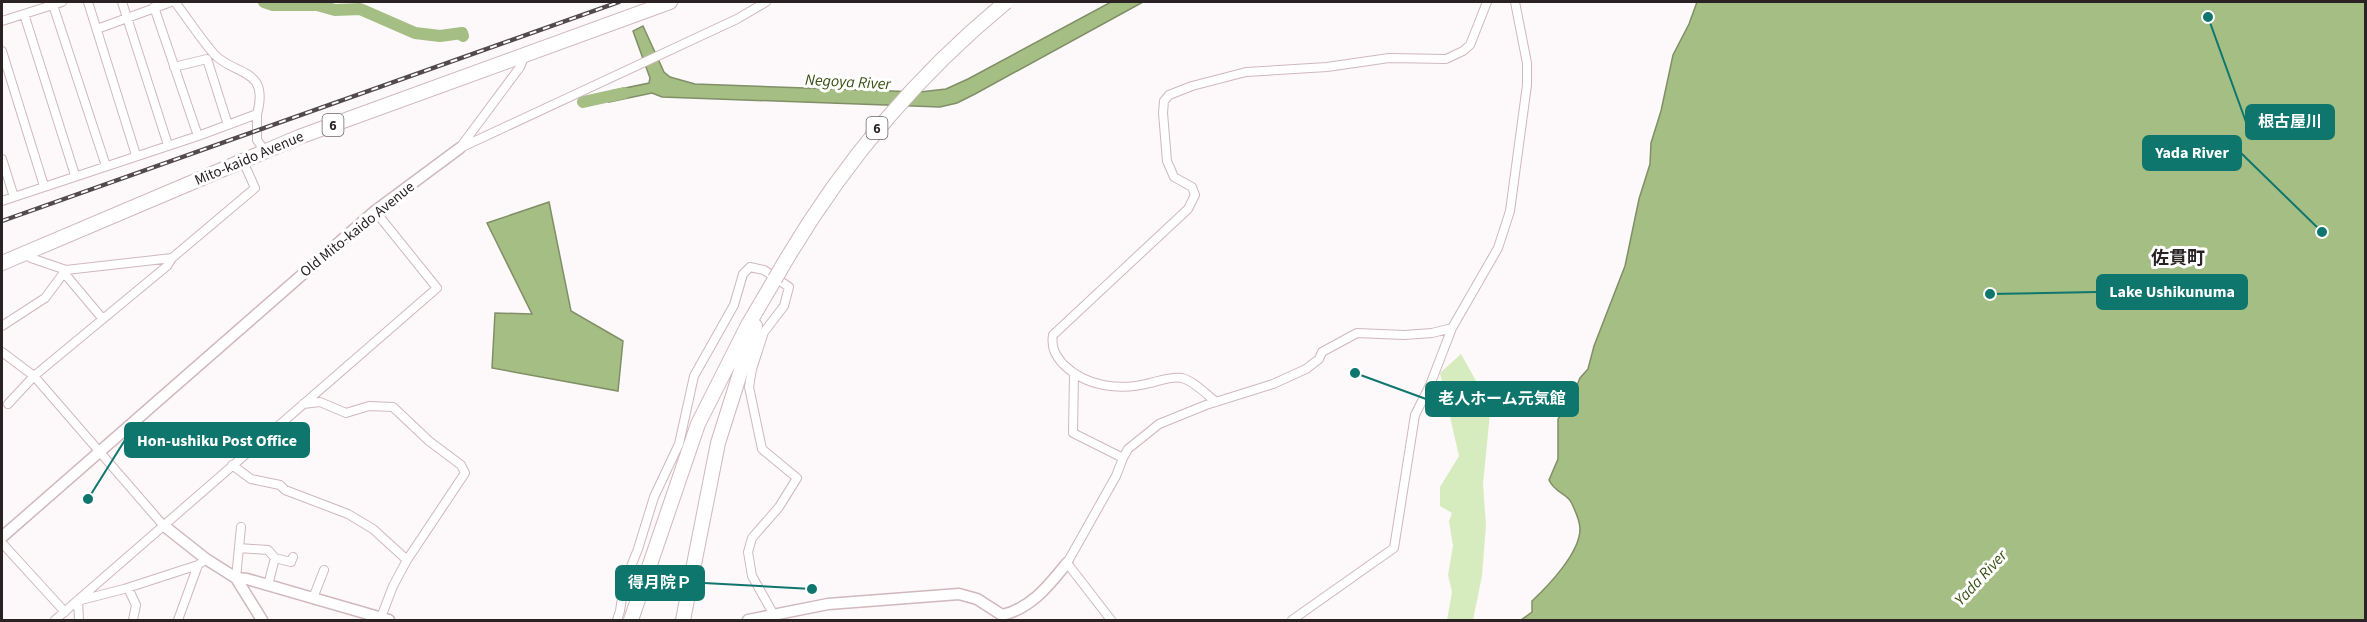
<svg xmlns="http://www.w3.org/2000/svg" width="2367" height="622" font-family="'Source Sans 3','Noto Sans JP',sans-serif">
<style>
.green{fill:#d7ecbe}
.water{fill:#a4be84;stroke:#808f67;stroke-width:1.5}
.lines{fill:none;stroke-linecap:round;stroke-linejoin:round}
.river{stroke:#a4be84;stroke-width:12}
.minor-casing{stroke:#d0b8bc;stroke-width:10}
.tertiary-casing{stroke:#d0b8bc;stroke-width:13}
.trunk-casing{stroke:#d0b8bc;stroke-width:16}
.minor{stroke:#fff;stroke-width:8}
.tertiary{stroke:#fff;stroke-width:10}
.trunk{stroke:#fff;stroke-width:14}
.rail-casing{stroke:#524a4c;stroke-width:4.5}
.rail{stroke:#fff;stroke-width:2;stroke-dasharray:7;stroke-linecap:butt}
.trunk-bridge-casing{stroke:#d0b8bc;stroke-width:16;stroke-linecap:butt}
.trunk-bridge{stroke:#fff;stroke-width:14}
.labels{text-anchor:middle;stroke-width:6;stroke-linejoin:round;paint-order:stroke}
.shield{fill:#fff;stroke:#6b6466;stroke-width:1.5}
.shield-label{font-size:14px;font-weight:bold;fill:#2b2224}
.street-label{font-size:15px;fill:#2b2224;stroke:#fff}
.water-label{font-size:16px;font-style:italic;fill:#395012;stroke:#fff}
.quarter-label{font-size:18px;font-weight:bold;fill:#2b2224;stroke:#fff}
.leader{fill:none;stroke:#0f766e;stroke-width:2}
.callout-dot{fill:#0f766e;stroke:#fff;stroke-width:2}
.callout{fill:#0f766e;stroke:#0f766e;stroke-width:2}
.callout-label{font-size:16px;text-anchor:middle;font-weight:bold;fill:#fff}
</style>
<rect width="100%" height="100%" fill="#fdf8f9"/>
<!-- green -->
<path class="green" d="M1461,354l19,34 10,25 -7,71 3,41 -4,51 -9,44h-26l5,-28 -4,-17 5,-29 -4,-25 3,-8 -12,-7v-19l19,-31 -19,-83z"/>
<!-- water -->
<path class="water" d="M1111,2h32l-168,92 -18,9 -17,4 -278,-10 -10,-4 -43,9 2,-11 38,-8 1,-5 -17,-47 10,-5 21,46 6,5 25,7 225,8 26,-3 22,-10z
M1697,2h668v618h-844l11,-8v-11c16,-15 48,-48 48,-72 0,-8 -5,-19 -9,-27 -5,-9 -16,-9 -22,-22l9,-21v-40l11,-15 11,-26 8,-9 6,-23 31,-80 14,-67 11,-35 1,-21 10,-32 12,-56 16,-31z
M549,202l22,109 52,30 -5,50 -126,-23 3,-55 37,1 -45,-91z"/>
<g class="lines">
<!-- river -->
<path class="river" d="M264,2l9,3h44l18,5 25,-1 55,24 25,3 22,-3 1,3
M583,102l41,-9"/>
<!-- minor casing -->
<g class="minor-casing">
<path id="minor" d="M88,2l48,153
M122,2l46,143
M53,5l53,161
M154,7l44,129
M24,14l51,161
M2,21l60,-19
M97,29l74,-27
M2,51l42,135
M174,67l33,-8 21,66
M257,114v26l8,11
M462,145l58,-78 5,-12
M460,148l277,-129 29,-17
M2,159l12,38
M2,201l196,-65 59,-22c13,-47 -23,-38 -43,-60 -14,-16 -26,-35 -39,-52
M24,253l7,5 35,12 106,-12
M65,274l37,44
M2,326l43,-28 21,-28
M2,352l32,24 129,149
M1074,373l-1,60 50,25
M1216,402c-9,-7 -22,-21 -34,-24 -10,-2 -23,3 -32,5 -30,8 -64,4 -87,-19 -8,-9 -12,-17 -10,-29l135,-126 7,-14 -3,-8 -18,-10 -7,-16 -4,-48 1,-12 5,-6 23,-9 54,-14 81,-5 62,-9 57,1 17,-8 7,-6 17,-43
M8,404l26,-28 133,-110 5,-8 83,-70 -12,-27
M303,404l17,-2 26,11 23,-7 24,1 36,34 32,24 4,8 -58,87 -14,26 -13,34
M232,465l19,14 29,6 5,5 63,24 25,15 34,31
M2,543l63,69
M239,548l29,2 7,8 16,4 2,-5
M236,578l5,-51
M268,585l7,-27
M128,588l8,17 -3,15
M313,598l11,-28
M78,600l1,20
M81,600l43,-11 74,-24 8,-6
M55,620l382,-332 -62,-77
M178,620l20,-55
M617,620l3,-9 4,-27 14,-35 16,-52 25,-53 15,-68 40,-71 9,-31 7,-7 14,3 25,17 -5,19 -20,26 -12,37 -3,18 13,62 35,29 -18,29 -27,31 -4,14 4,24 22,39
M1111,620l-44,-57 49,-87 7,-18 5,-9 31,-25 47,-19 67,-21 33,-15 13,-10 3,-7 35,-19 47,2 28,-2 20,-5
M1292,620l102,-72 21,-133 15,-30 22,-57 46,-80 12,-37 17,-126v-22l-12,-61"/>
</g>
<!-- tertiary casing -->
<g class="tertiary-casing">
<path id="tertiary" d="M163,525l43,34 30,19 26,42
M2,537l373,-326 85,-63
M236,578l11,1 142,41
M748,620l80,-16 131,-10 18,5 25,16c30,-7 47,-30 65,-52"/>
</g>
<!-- trunk casing -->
<g class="trunk-casing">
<path id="trunk" d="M2,263l297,-126 371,-135
M631,620l67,-196 50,-99 27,-46
M683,620l35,-177 37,-117"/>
</g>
<!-- minor -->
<use href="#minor" class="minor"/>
<!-- tertiary -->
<use href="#tertiary" class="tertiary"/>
<!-- trunk -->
<use href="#trunk" class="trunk"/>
<!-- rail casing -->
<g class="rail-casing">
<path id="rail" d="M2,221l617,-219"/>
</g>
<!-- rail -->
<use href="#rail" class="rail"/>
<!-- trunk-bridge casing -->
<g class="trunk-bridge-casing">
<path id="trunk-bridge" d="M775,279c61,-108 136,-199 231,-277"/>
</g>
<!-- trunk-bridge -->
<use href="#trunk-bridge" class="trunk-bridge"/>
</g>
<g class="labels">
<!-- shield labels -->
<g class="shield">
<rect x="322.5" y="114" width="21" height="22" rx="4.5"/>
<rect x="866.5" y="117" width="21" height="22" rx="4.5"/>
</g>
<g class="shield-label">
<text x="333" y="130">6</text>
<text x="877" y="133">6</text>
</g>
<!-- street labels -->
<g class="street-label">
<text transform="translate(249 158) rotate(-23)" y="5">Mito-kaido Avenue</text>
<text transform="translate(357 229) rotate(-39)" y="5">Old Mito-kaido Avenue</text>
</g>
<!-- water labels -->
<g class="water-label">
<text transform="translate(848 81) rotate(3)" y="6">Negoya River</text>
<text transform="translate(1980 577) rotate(-47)" y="6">Yada River</text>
</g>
<!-- quarter labels -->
<g class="quarter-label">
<text x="2178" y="264">佐貫町</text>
</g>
</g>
<!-- callouts -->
<path class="leader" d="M2208 17L2246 122M2322 232L2241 153M1990 294L2097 292M1355 373L1426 399M88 499L125 440M812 589L704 583"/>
<g class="callout-dot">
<circle cx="2208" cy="17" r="6"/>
<circle cx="2322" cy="232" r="6"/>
<circle cx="1990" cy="294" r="6"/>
<circle cx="1355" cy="373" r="6"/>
<circle cx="88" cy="499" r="6"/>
<circle cx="812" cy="589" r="6"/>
</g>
<g class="callout">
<rect x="2246" y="105" width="88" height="34" rx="6"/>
<rect x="2143" y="136" width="98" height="34" rx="6"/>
<rect x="2097" y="275" width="150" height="34" rx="6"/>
<rect x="1426" y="382" width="152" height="34" rx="6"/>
<rect x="125" y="423" width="184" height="34" rx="6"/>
<rect x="616" y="566" width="88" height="34" rx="6"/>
</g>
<g class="callout-label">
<text x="2290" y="127">根古屋川</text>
<text x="2192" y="158">Yada River</text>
<text x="2172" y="297">Lake Ushikunuma</text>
<text x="1502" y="404">老人ホーム元気館</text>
<text x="217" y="446">Hon-ushiku Post Office</text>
<text x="660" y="588">得月院Ｐ</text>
</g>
<!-- border -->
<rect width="2367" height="622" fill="none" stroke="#2b2224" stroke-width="6"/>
</svg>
